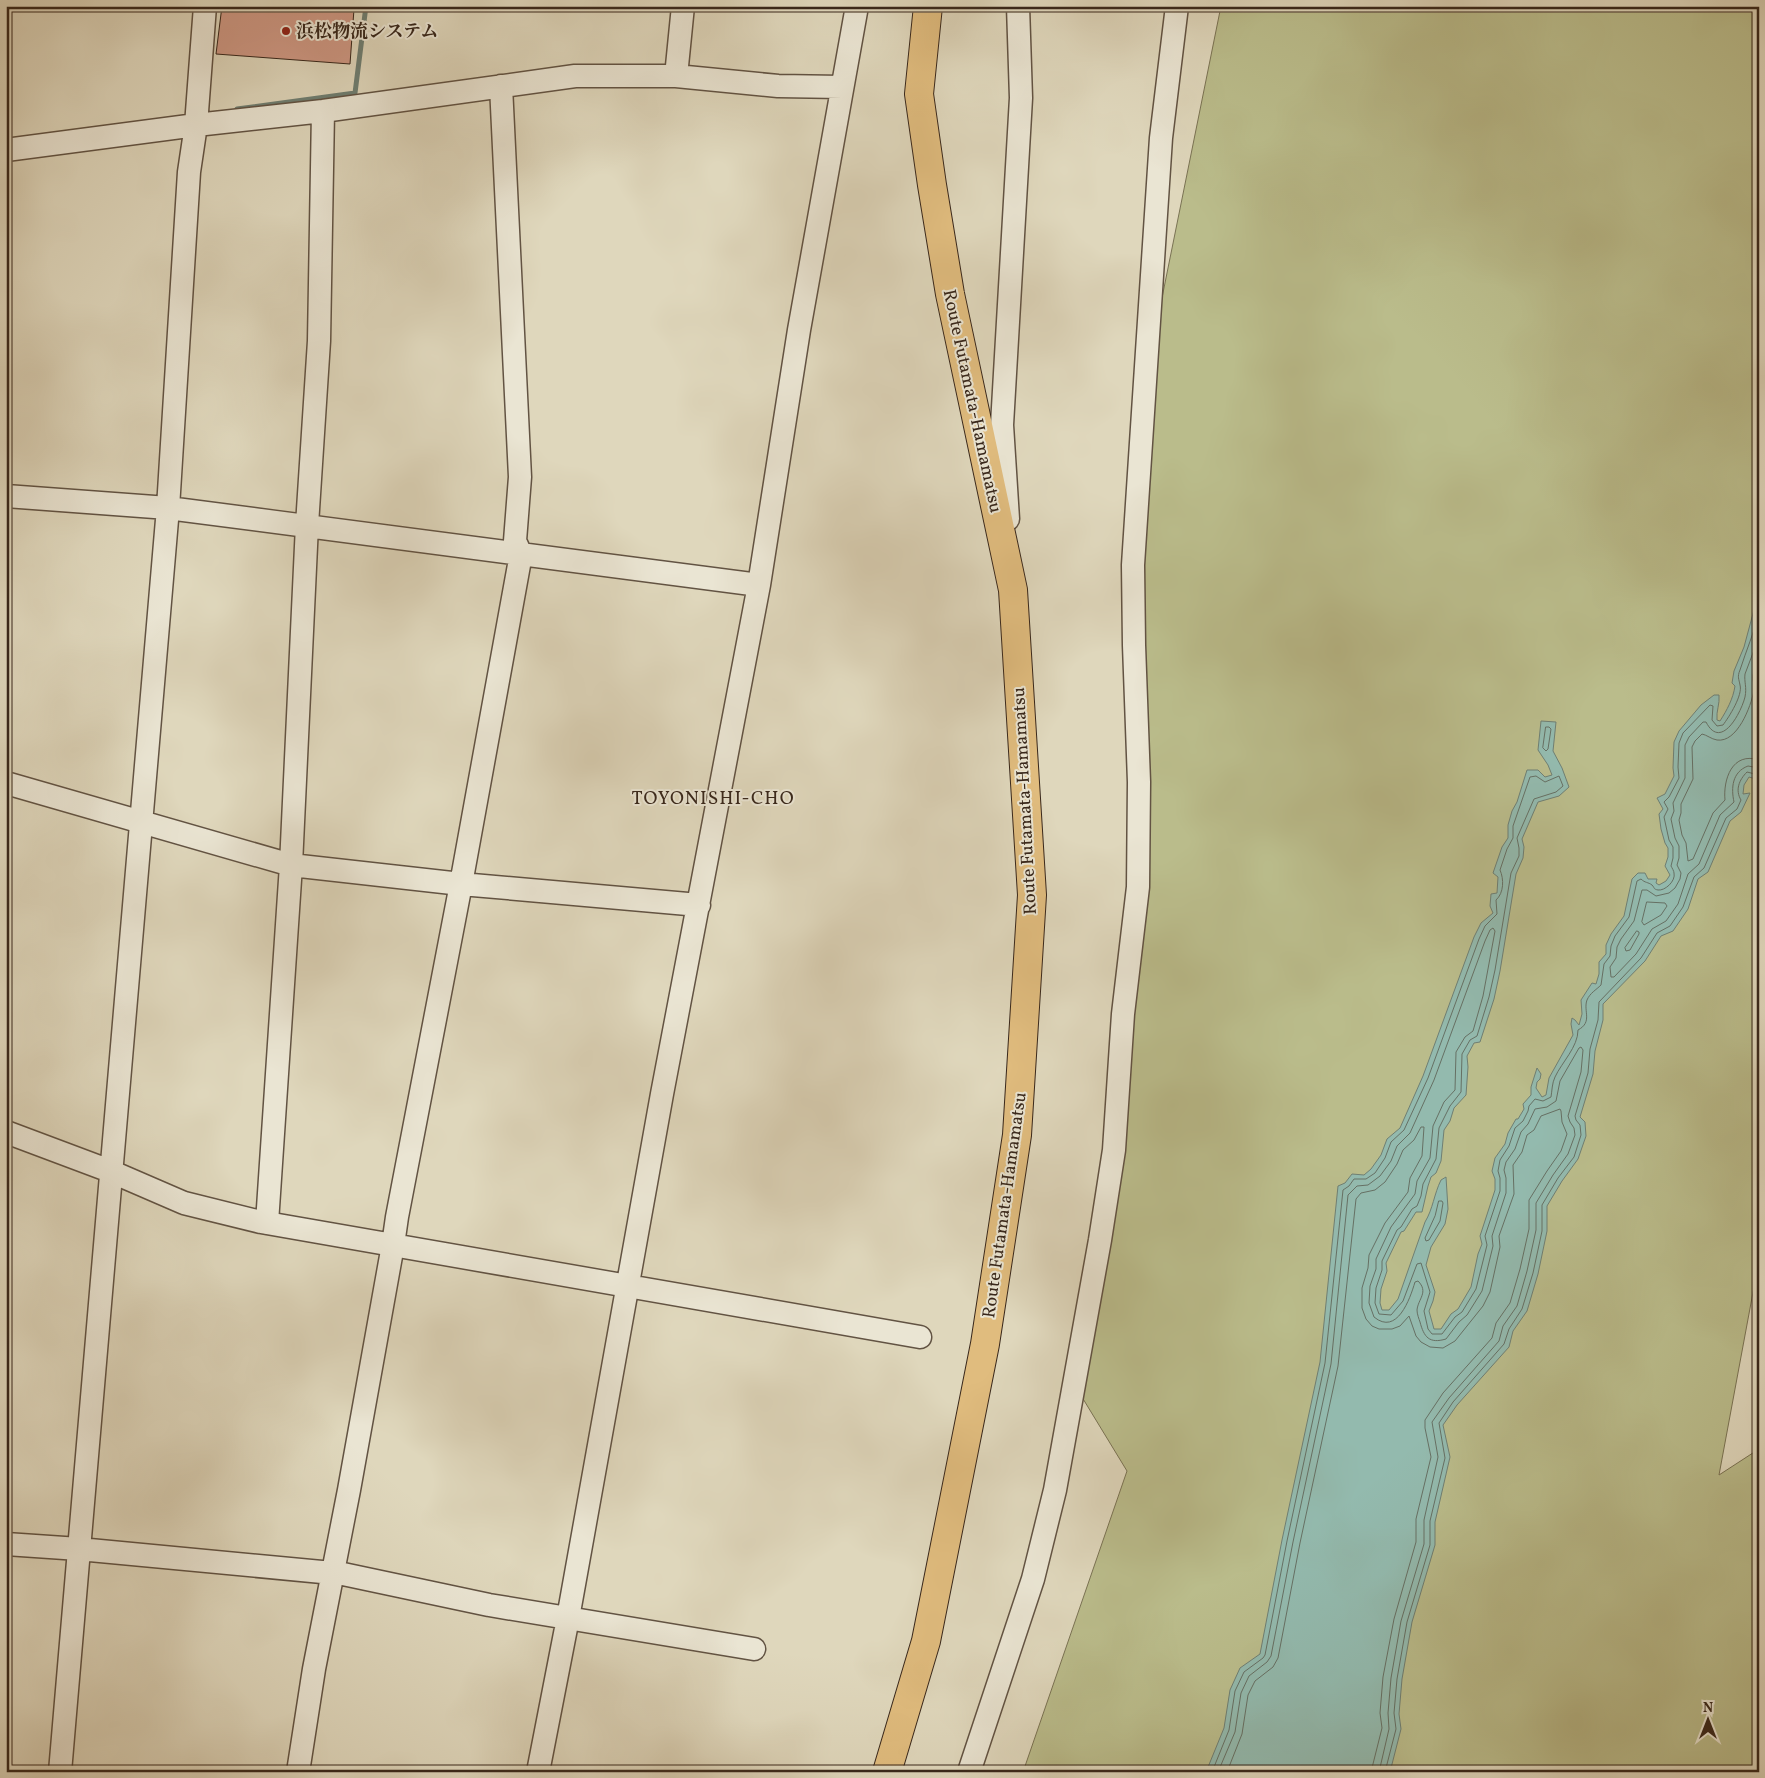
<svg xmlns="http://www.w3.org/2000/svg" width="1765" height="1778" font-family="Vollkorn,'Noto Serif JP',serif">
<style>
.green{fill:#babc8b;stroke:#797253}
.water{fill:#93baae;stroke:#6f7f73}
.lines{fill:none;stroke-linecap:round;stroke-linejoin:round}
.shore{stroke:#667064;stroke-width:1}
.stream{stroke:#6f7f73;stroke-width:5}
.building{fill:#ce9884;stroke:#38271b}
.minor-casing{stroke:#625343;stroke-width:25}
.major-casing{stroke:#38271b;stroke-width:30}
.minor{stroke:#eae5d3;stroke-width:22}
.major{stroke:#e0bc7e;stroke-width:28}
.poi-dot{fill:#8f2418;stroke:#eae5d3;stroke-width:2}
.labels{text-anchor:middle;stroke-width:4;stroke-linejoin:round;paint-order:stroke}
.poi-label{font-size:18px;font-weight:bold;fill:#38271b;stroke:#eae5d3;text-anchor:start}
.street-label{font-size:18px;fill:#38271b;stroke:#eae5d3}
.neighbourhood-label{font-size:19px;letter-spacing:1px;fill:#38271b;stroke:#eae5d3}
</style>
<rect width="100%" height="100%" fill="#dfd7bc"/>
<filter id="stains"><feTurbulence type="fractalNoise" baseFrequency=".004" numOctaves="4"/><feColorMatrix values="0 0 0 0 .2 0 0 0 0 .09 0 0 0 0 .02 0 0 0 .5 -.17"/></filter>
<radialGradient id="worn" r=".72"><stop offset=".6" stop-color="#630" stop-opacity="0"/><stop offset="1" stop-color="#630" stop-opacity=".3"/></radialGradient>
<!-- green -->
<path class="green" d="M1221,6h538v1254l-40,215 40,-26v323h-736l104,-301 -53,-87 48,-346 25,-666z"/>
<!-- water -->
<path class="water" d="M1759,602v178l-10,-3 -5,8 -1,9 7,-1 -9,19 -11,9 -22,51 -10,7 -10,30 -15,22 -12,5 -16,25 -42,43v16l-8,31 -2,23 -13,43 5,5 1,14 -8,23 -16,22 -15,25v25l-9,43 -11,37 -14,20 -4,16 -52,58 -14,20 7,32 -15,65v23l-23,77 -10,57 -3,35 2,15 -11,43h-184l18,-44 6,-38 10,-22 20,-14 22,-114 38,-178 18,-176 7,-3 7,-9 12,1 7,-6 10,-14 6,-16 13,-11 23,-52 51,-139 7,-14 12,-10 -3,-7 1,-12 6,-1 1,-16 -5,-4 9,-26 6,-9v-13l4,-14 5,-9 10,-32h11l7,7 7,-2 -4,-10 -10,-15 3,-29 15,1 -3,29 9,17 7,19 -10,9 -21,6 -16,37 2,8 -1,11 -7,16 -16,97 -6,28 -14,43 -6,1 -7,13 1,11 -2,28 -12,13 -4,13 -6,9 -3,31 -5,12 -5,4 -3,9 -6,26h-6l-12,19 -3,1 -15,31 1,8 -6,18 -1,14 2,7h7l9,-11 27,-77c8,-13 9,-28 16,-42l5,-3 2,32 -3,15 -14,23 -5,18 9,27 -2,9 -4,10 5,18h7l10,-15 7,-5 13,-22 7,-33 4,-10 -2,-8 15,-46v-11l-3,-8 3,-13 10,-14 3,-11 8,-14h2l6,-10 -1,-5 8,-9v-8l6,-19 4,6 -1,5 -3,3 -1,6 6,9 4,-2 3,-17 24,-43 -2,-11 1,-6 3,2 4,5 3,-11 -1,-14 11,-17 4,1 3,-10v-12l7,-8v-9l5,-11 13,-18 8,-37 6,-6h7l3,6h9l-1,4 3,2 7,-4 4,-6 -5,-9 3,-9v-9l-3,-5 -4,-14 -2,-15 4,-5 -6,-11 8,-4 9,-18 -1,-8 1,-26 5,-11 22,-26 13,-10h5c1,9 -3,16 -2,25l3,1c7,-11 13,-22 15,-35l-3,-3 2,-12 10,-24 11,-41z"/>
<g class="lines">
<!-- shore -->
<path class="shore" d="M1759,637l-14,37c-1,8 2,13 0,23 -4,16 -24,54 -39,25h-3l-14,15 -4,8v33l-12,25 1,8 -3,8 4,19 4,8v12l-2,7 4,8 -1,6 -5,9 -6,5 -13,3 -9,-6h-5l-8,31 -13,18 -4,8 -1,11 -6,9 1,10h3l22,-23 16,-25 14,-8 12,-17 10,-30 11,-10 21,-49 14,-13c-3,-14 -2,-30 14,-36l11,2
M1759,660c-2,5 -5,10 -6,15 -1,5 2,10 1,15 -3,17 -17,53 -37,50 -6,-1 -10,-5 -15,-6l-7,7 -3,6 1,32 -12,25v9l-2,7 3,15 4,8 2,18 5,-2 20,-46 12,-13c-2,-20 7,-49 34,-40
M1546,727h3l2,2 -3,20 -2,2 -3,-3z
M1647,902l18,1 2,3 -6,9 -17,10 -2,-3z
M1637,931l2,1v2l-9,16 -4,1 -1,-3z
M1439,1201h3l1,2 -3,18 -11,19 -3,1 -1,-3 10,-22z
M1212,1772l17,-42 6,-39 9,-19 19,-14 2,-3 22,-114 38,-178 18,-173 6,-4 5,-7h12l9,-6 10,-15 6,-16 13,-12 24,-52 51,-139 6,-13 12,-12 -1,-14c8,-7 8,-21 4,-30l7,-21 6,-11v-12l17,-49 6,-1 9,6 14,-6 4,10 -7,6 -22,7 -17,39 2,10v8l-8,17 -16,97 -6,27 -12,39 -7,4 -8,14 -1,38 -11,14 -11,22 -3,31 -13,25 -2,12 -4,10 -5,3 -11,18 -4,3 -15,31v9l-6,18 -1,15 4,11 12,1 12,-14 14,-37 4,-1 9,29 -6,19 4,18 4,5h10l13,-17 7,-5 14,-23 11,-44 -2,-9 15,-45v-13l-2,-7 2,-11 9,-14 6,-18 8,-7 5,-10 1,-5 6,-7 8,2 8,-4c1,-6 1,-14 4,-20 7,-15 23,-30 23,-47 15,-8 5,-19 9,-30 3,-7 9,-10 14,-15l3,-21 6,-8 1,-10 4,-10 14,-19 8,-36 4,-2c4,4 7,3 11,6 3,3 1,4 6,5 7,1 18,-9 16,-17 0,-2 -2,-5 -3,-7l2,-8v-11l-4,-7 -5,-23 4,-8 -4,-7 5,-5 10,-19 -1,-11 1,-24 4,-10 27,-28 3,1 -1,14 5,6 6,-1c6,-8 20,-30 17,-40 -1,-6 -3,-8 0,-15 6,-19 14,-37 19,-57
M1218,1772l17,-40 6,-39 8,-17 18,-14 4,-6 22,-114 38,-178 17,-169 9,-9 11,-1 12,-9 11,-15 6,-15 13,-13 24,-53 51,-139 5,-11 3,-2 2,3 -12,65 -10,35 -8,6 -9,15 -1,38 -11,12 -11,24 -3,32 -13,23 -2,13 -24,33 -15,32v10l-6,17 -1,17 5,14c23,19 36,-18 41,-35l3,-1c11,11 0,18 -1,29 0,4 2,9 3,12 4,15 9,22 26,17l13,-17 8,-7 15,-24 11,-45 -1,-10 14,-43v-15l-2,-8 2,-8 9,-13 6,-17 7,-8 7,-15 12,-2 9,-6 4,-20 19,-33 2,-1 2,3 -2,22 -13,44 2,6 4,6 1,7 -7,19 -15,21 -17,28v27l-9,41 -10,35 -14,20 -4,15 -50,57 -17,24 6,35 -14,63v24l-23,77 -10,57 -3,35 1,16 -10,43
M1227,1772l15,-38 6,-39 7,-14 18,-14 5,-9 22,-115 38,-177 18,-167 5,-6 14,-3 10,-8 12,-18 6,-14 11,-10 7,-13h3l-2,29 -12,22 -2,14 -23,31 -16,32 -1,13 -6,20v20l4,11 6,7 7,3h13l8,-3 9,-10 7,20 5,6 9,5 13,1 12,-7 28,-35 7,-14 10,-45 -1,-11 15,-42 -1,-29 9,-13 5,-17 7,-5 7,-14 19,-7 1,2 1,11 5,12 -6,17 -14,20 -18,29v29l-9,40 -10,34 -14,20 -4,15 -49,55 -18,27v8l6,29 -15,62v23l-22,77 -11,58 -3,36 2,15 -11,44
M1385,1772l11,-43 -2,-16 3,-34 10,-57 23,-77v-24l15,-63 -6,-35 14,-21 51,-58 5,-15 13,-20 11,-36 9,-42v-26l16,-27 16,-21 7,-22 -1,-10 -4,-5 -1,-4 13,-43 2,-24 8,-29 1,-18 42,-44 16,-25 13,-7 13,-19 11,-30 10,-9 22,-50 11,-9 4,-9c-6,-10 -2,-20 6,-28l12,3"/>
<!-- stream -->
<path class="stream" d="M237,109l118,-16 11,-87"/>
</g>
<!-- building -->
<path class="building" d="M222,6h123l9,3 -4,55 -134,-10z"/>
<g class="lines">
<!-- minor casing -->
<g class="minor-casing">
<path id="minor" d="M676,76l7,-70
M6,150l190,-25 127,-14 252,-35h101l102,10 64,1
M6,496l162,12 591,77
M1008,519l-6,-94 19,-327 -3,-92
M6,783l285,82 170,19 238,21
M6,1132l104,39 74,32 77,19 659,115
M267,1223l24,-358 16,-340 12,-184 4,-230
M6,1544l73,5 264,25 146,31 265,44
M60,1772l108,-1264 21,-336 7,-47 9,-119
M298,1772l16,-103 35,-179 44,-245 4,-28 64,-333 60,-330 -6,-13 5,-64 -19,-391
M538,1772l30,-154 94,-524 97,-509 40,-255 58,-324
M969,1772l64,-193 22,-89 45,-250 14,-90 9,-136 15,-127 1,-105 -5,-137 -1,-80 28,-427 16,-132"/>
</g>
<!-- major casing -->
<g class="major-casing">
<path id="major" d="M887,1772l39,-131 59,-297 32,-209 15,-240 -19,-305 -63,-296 -18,-109 -13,-91 9,-88"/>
</g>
<!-- minor -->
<use href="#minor" class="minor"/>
<!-- major -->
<use href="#major" class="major"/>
</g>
<!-- markers -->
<circle class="poi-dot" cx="286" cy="31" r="5"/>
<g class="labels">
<!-- poi labels -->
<g class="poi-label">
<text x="296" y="37">浜松物流システム</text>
</g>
<!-- street labels -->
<g class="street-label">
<text transform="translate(973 401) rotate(78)" y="6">Route Futamata-Hamamatsu</text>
<text transform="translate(1024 801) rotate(-93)" y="6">Route Futamata-Hamamatsu</text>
<text transform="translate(1004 1205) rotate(-82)" y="6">Route Futamata-Hamamatsu</text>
</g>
<!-- neighbourhood labels -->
<g class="neighbourhood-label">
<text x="713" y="804">TOYONISHI-CHO</text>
</g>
</g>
<!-- margin -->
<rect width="1765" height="1778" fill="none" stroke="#dfd7bc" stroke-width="25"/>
<rect x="8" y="8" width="1750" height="1763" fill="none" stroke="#38271b" stroke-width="2.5"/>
<rect x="12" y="12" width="1740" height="1753" fill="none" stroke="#38271b"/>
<!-- north arrow -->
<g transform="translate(1708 1720)" stroke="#eae5d3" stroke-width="4" paint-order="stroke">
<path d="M0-4L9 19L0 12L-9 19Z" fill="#38271b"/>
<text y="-8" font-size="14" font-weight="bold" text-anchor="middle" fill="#38271b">N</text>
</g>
<rect width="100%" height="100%" filter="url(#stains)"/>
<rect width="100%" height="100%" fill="url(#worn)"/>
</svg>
